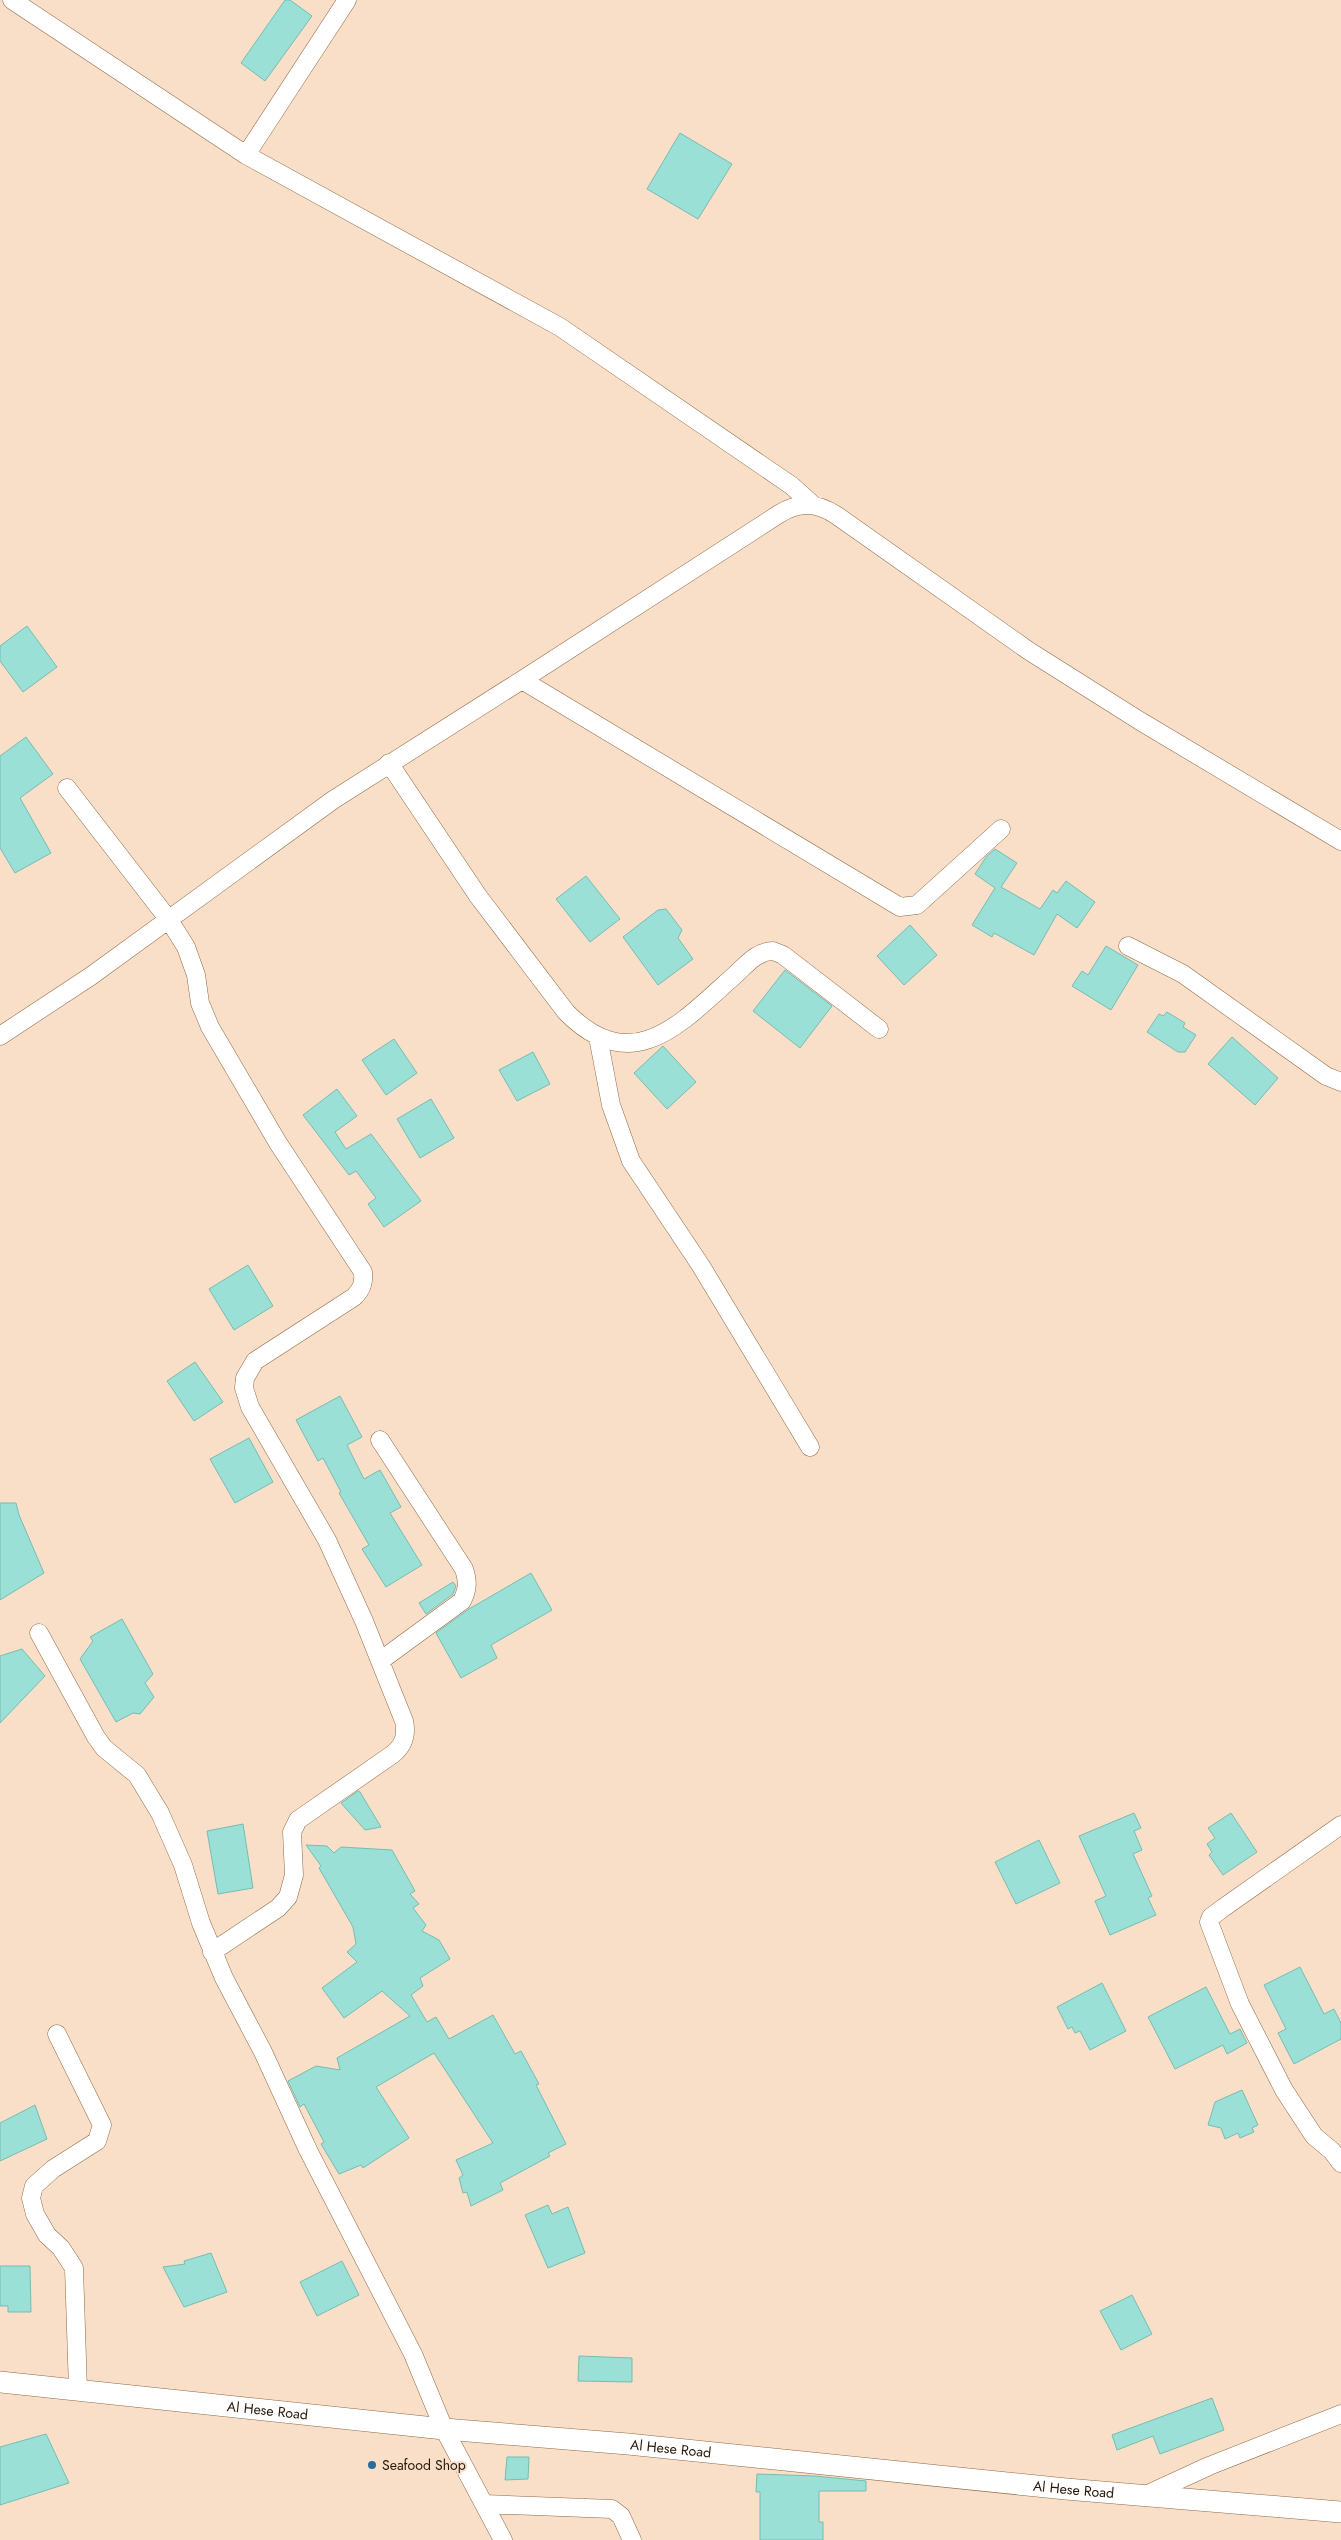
<svg xmlns="http://www.w3.org/2000/svg" width="1341" height="2540" font-family="Jost,sans-serif">
<style>
.building{fill:#9ae0d6;stroke:#76bcb2}
.lines{fill:none;stroke-linecap:round;stroke-linejoin:round}
.minor-casing{stroke:#8f6944;stroke-width:19}
.tertiary-casing{stroke:#8f6944;stroke-width:22}
.minor{stroke:#fff;stroke-width:18}
.tertiary{stroke:#fff;stroke-width:21}
.poi-dot{fill:#266da2;stroke:#fadfc8;stroke-width:2}
.labels{text-anchor:middle;stroke-width:4;stroke-linejoin:round;paint-order:stroke}
.street-label{font-size:14px;fill:#261708;stroke:#fadfc8}
.poi-label{font-size:14px;fill:#261708;stroke:#fadfc8;text-anchor:start}
</style>
<rect width="100%" height="100%" fill="#fadfc8"/>
<!-- building -->
<path class="building" d="M285,0h5l22,16 -47,65 -24,-18z
M680,133l52,31 -34,55 -51,-30z
M27,626l30,41 -34,25 -23,-31v-15z
M26,737l27,37 -33,24 31,55 -36,20 -15,-25v-92z
M995,849l22,14 -16,24 39,22 13,-19 4,3 9,-12 29,21 -18,26 -20,-14 -23,41 -40,-22 -2,4 -20,-12 23,-37 -20,-14 11,-17z
M586,876l34,43 -30,23 -34,-43z
M666,909l16,21 -4,8 15,21 -35,26 -35,-48 35,-27z
M910,925l27,30 -33,30 -27,-29z
M1106,946l32,19 -27,45 -39,-24 10,-15 6,4z
M785,970l47,36 -32,42 -47,-37z
M1167,1012l18,11 -2,4 13,8 -11,17h-7l-31,-20 12,-18 4,2z
M1232,1037l46,41 -23,27 -47,-41z
M394,1039l23,34 -31,22 -24,-35z
M663,1046l33,36 -29,27 -33,-36z
M533,1052l17,32 -33,17 -18,-31z
M337,1089l20,27 -22,16 11,17 25,-15 50,67 -37,26 -16,-23 8,-6 -20,-27 -7,4 -46,-60z
M431,1099l23,39 -34,20 -23,-39z
M248,1265l25,41 -39,24 -25,-41z
M195,1362l28,40 -29,19 -27,-40z
M340,1396l22,41 -15,8 17,34 16,-9 21,37 -11,6 32,52 -36,22 -24,-38 7,-4 -30,-52 2,-1 -18,-34 -5,3 -22,-41z
M249,1438l24,44 -38,21 -25,-44z
M0,1503h16l3,12 25,58 -44,27z
M531,1573l21,37 -61,35 6,13 -36,20 -25,-45 33,-24z
M453,1582l3,4 -3,8 -27,20 -7,-11z
M122,1619l31,55 -8,9 9,14 -14,17 -7,-1 -17,9 -36,-63 13,-18 -3,-4z
M22,1649l23,27 -45,47v-67z
M358,1791l2,1 21,35 -16,3 -24,-27z
M1134,1813l7,15 -7,3 8,19 -9,4 19,42 -4,2 8,17 -46,20 -15,-34 11,-5 -27,-60z
M1231,1813l26,39 -34,23 -14,-20 3,-3 -5,-8 8,-6 -7,-10z
M243,1824l10,64 -35,6 -11,-63z
M1039,1840l21,43 -44,21 -21,-42z
M306,1845l21,1 7,7 7,-6 51,3 23,41 -5,3 9,10 -6,4 13,17 -4,6 17,9 11,19 -30,19 3,8 -12,9 16,27 9,-5 13,22 44,-24 22,39 6,-3 18,33 -3,1 30,59 -18,9 2,3 -50,27 3,7 -32,16 -4,-14 -4,1 -4,-15 4,-3 -7,-15 37,-17 -59,-90 -58,34 33,51 -46,30 -2,-3 -22,9 -18,-30 3,-2 -20,-38 -4,3 -12,-26 28,-15 24,4 -3,-12 73,-42 -28,-25 -38,27 -22,-30 35,-26 -10,-10 9,-8 -3,-17 -34,-59 2,-2z
M1300,1967l24,47 10,-5 7,14v16l-47,25 -16,-31 8,-4 -22,-44z
M1102,1983l24,48 -36,19 -10,-19 -5,2 -3,-6 -4,2 -11,-22z
M1206,1987l24,47 10,-5 7,14 -20,11 -4,-9 -48,24 -27,-52z
M1242,2090l16,35 -6,3 2,4 -14,6 -2,-5 -13,6 -4,-11 -13,-3 7,-23z
M35,2105l12,34 -47,22v-38z
M548,2205l4,9 16,-7 17,46 -37,15 -23,-53z
M211,2253l16,39 -43,15 -21,-40 22,-3 -1,-3z
M342,2261l17,34 -42,21 -17,-34z
M0,2266h30l1,46h-23v-6h-8z
M1132,2295l20,39 -31,16 -21,-39z
M579,2356l53,2v24l-54,-1z
M1212,2398l12,32 -64,24 -7,-18 -36,14 -5,-15z
M46,2434l23,49 -69,22v-58z
M507,2457h22l-1,22 -23,1z
M757,2474l58,2 51,5v10h-47v31h4v18h-63v-48h-4z"/>
<g class="lines">
<!-- minor casing -->
<g class="minor-casing">
<path id="minor" d="M12,0l234,155 314,172 232,159 21,19
M246,155l101,-155
M522,680l378,227 17,-2 84,-76
M389,763l89,133 88,116c67,68 116,10 169,-37 11,-10 22,-24 38,-24l10,4 96,74
M67,788l102,132 17,27 10,28 4,28 10,24 68,116 85,129c1,11 -1,17 -9,25l-99,64 -10,17 -1,10 6,19 77,133 37,81 40,100c3,14 0,24 -11,33l-95,66 -6,12 2,43 -6,22 -10,11 -66,44
M1128,946l55,28 143,102 15,6
M0,1036l91,-60 242,-176 189,-120 257,-166c20,-12 37,-12 57,1l193,136 111,70 201,120
M598,1037l13,68 20,56 70,105 109,181
M380,1440l84,129c4,12 4,20 -2,32l-82,60
M39,1633l57,104 8,11 33,27 23,38 23,52 18,58 23,55 39,74 45,98 105,204 31,75 59,111
M1341,1825l-118,83 -12,9 -2,5 31,82 44,86 30,46 18,15 9,12
M57,2034l45,91 -5,16 -44,28 -19,17 -3,12 4,16 12,21 14,13 13,20 4,122
M1146,2495l63,-29 132,-52
M485,2504l127,5 9,7 11,24"/>
</g>
<!-- tertiary casing -->
<g class="tertiary-casing">
<g id="tertiary">
<path id="s1" d="M0,2382l444,47 184,15 438,45 275,23"/>
</g>
</g>
<!-- minor -->
<use href="#minor" class="minor"/>
<!-- tertiary -->
<use href="#tertiary" class="tertiary"/>
</g>
<!-- markers -->
<circle class="poi-dot" cx="372" cy="2465" r="5"/>
<g class="labels">
<!-- street labels -->
<g class="street-label">
<text dy="5" stroke="none"><textPath href="#s1" startOffset="269">Al Hese Road</textPath></text>
<text dy="5" stroke="none"><textPath href="#s1" startOffset="674">Al Hese Road</textPath></text>
<text dy="5" stroke="none"><textPath href="#s1" startOffset="1079">Al Hese Road</textPath></text>
</g>
<!-- poi labels -->
<g class="poi-label">
<text x="382" y="2470">Seafood Shop</text>
</g>
</g>
</svg>
